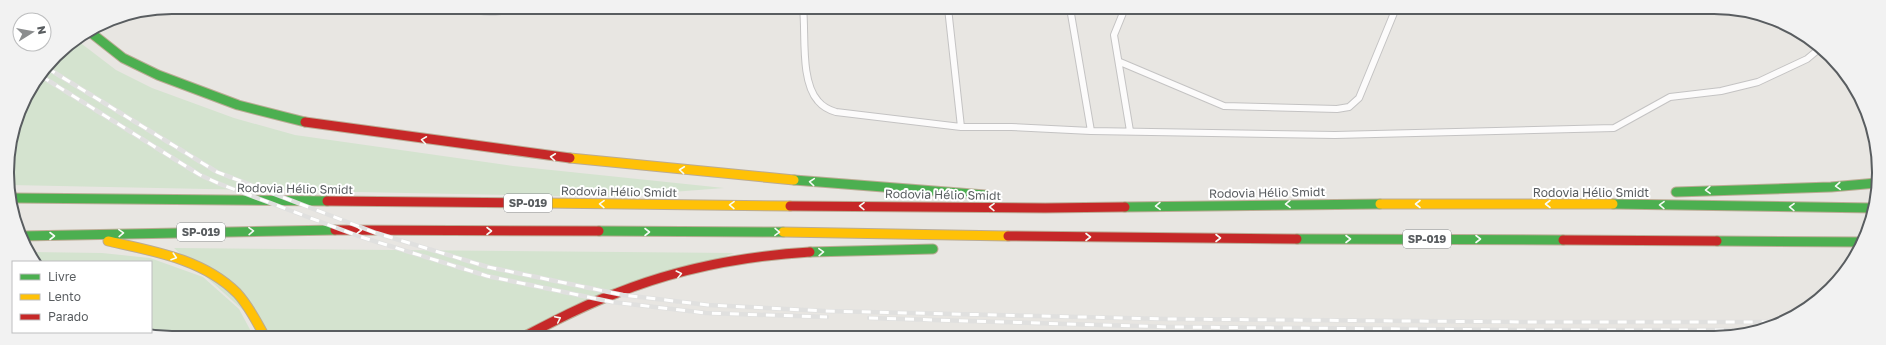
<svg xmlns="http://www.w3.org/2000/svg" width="1886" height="345" font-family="'Golos Text',sans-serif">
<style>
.green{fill:#d4e3cf}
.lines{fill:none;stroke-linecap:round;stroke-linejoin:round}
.lane-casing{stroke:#c4c3c3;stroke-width:8}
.fast-casing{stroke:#bbab94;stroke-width:11}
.slow-casing{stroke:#bbab94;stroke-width:11}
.jam-casing{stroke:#bbab94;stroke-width:11}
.lane{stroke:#fcfbfb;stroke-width:6}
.fast{stroke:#4caf50;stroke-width:9}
.slow{stroke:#ffc107;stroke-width:9}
.jam{stroke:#c62828;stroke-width:9}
.rail-casing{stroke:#e0e0df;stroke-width:4.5}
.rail{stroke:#fff;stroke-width:3;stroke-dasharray:9;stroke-linecap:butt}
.oneway{stroke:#f6fbf6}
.labels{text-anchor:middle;stroke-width:4;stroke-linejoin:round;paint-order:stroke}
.shield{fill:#fff;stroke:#8b8e90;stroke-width:1}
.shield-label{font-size:11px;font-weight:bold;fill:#595d60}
.street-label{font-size:12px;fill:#595d60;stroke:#fff}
.rim{fill:none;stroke:#595d60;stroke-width:2}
</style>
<rect width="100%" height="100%" fill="#e8e6e2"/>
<!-- green -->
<path class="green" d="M78,41l38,29 36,18 82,30 61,17 218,31 211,22 -117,9 -597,-12 -3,-23 17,-62 32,-45z
M174,248l560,5 -221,84h-240z
M31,252l71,1 48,5 53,19 36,32 15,28h-103l-14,-5h14v-70h-114z"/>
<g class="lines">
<!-- lane casing -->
<g class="lane-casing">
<path id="lane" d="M463,7c23,8 43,4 65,0
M803,8c3,25 -3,73 15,93 5,6 11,9 18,11l125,15h50l80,4 244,4 279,-7 56,-31 51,-6 37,-9 49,-23 12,-10
M948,8l13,119
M1070,8l21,123
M1125,8l-11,27 16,96
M1120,62l104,44 113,3 12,-2 10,-9 37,-90"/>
</g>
<!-- fast casing -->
<g class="fast-casing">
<path id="fast" d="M90,32l33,26 35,17 80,30 67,17
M794,180l191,15
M1676,192l155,-5 46,-4
M12,198l315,3
M1613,204l260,4
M1125,207l255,-3
M599,231l184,1
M22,236l313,-6
M1297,239l266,1
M1717,241l146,1
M810,252l123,-3"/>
</g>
<!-- slow casing -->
<g class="slow-casing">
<path id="slow" d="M570,158l224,22
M544,203l246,3
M1380,204h233
M783,232l225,4
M108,241c45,10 95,18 129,52 12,13 20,29 28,44"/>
</g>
<!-- jam casing -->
<g class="jam-casing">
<path id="jam" d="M305,122l265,36
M327,201l217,2
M790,206l255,2 80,-1
M335,230l264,1
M1008,236l289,3
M1563,240l154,1
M523,337c31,-16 61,-32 94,-44 60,-24 128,-37 193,-41"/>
</g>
<!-- lane -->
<use href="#lane" class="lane"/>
<!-- fast -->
<use href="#fast" class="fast"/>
<!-- slow -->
<use href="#slow" class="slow"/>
<!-- jam -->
<use href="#jam" class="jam"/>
<!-- rail casing -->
<g class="rail-casing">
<path id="rail" d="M47,68l170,104 159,61 112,34 135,28 85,10 117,6 342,8 361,3h254
M41,76l159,99 20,9 141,53 126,39 125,26 94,11 121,4
M869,318l301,9 355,3h232"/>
</g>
<!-- rail -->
<use href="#rail" class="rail"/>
</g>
<!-- one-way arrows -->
<defs><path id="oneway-chevron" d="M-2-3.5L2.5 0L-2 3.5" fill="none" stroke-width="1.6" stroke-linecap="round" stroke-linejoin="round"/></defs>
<g class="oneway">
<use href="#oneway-chevron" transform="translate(424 140) rotate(-172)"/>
<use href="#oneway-chevron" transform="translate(553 157) rotate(-174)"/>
<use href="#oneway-chevron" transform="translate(682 170) rotate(-174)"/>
<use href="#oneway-chevron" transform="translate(812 182) rotate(-175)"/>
<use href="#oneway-chevron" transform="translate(1838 186) rotate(176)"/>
<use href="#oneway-chevron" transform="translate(1708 190) rotate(178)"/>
<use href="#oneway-chevron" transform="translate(602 204) rotate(-179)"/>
<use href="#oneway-chevron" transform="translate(1288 204) rotate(179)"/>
<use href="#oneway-chevron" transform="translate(1418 204) rotate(-180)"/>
<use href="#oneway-chevron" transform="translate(1548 204) rotate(-180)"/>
<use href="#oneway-chevron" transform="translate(732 205) rotate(-179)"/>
<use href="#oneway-chevron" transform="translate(1662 205) rotate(-179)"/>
<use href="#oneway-chevron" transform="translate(862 206) rotate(-179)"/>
<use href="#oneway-chevron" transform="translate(1158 206) rotate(179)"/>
<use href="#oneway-chevron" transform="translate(992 207) rotate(-179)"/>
<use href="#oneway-chevron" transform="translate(1792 207) rotate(-179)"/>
<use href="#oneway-chevron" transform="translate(359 230)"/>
<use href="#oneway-chevron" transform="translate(251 231) rotate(-1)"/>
<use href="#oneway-chevron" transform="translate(489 231)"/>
<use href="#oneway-chevron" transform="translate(647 232)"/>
<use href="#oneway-chevron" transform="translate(777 232) rotate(1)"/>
<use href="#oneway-chevron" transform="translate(121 233) rotate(-2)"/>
<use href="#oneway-chevron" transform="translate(52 236)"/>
<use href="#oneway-chevron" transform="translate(1088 237)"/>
<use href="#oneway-chevron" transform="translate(1218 238)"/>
<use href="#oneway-chevron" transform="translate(1348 239)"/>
<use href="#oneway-chevron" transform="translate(1478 239)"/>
<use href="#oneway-chevron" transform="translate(821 252) rotate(-2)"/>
<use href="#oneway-chevron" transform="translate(174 257) rotate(18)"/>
<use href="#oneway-chevron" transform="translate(679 274) rotate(-14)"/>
<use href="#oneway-chevron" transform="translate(558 319) rotate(-26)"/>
</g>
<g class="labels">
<!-- shield labels -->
<g class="shield">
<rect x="504" y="194" width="48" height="18" rx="3"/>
<rect x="177" y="223" width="48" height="18" rx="3"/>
<rect x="1403" y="230" width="48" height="18" rx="3"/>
</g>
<g class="shield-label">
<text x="528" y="207">SP-019</text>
<text x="201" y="236">SP-019</text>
<text x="1427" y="243">SP-019</text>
</g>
<!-- street labels -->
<g class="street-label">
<text transform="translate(295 189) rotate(1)" y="4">Rodovia Hélio Smidt</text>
<text transform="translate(619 192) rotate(1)" y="4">Rodovia Hélio Smidt</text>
<text transform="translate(1267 193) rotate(-1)" y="4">Rodovia Hélio Smidt</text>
<text x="1591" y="197">Rodovia Hélio Smidt</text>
<text transform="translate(943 195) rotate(1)" y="4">Rodovia Hélio Smidt</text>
</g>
</g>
<!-- crop -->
<path d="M0 0H1886V345H0ZM172 14H1714A158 158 0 0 1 1872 172V173A158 158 0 0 1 1714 331H172A158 158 0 0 1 14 173V172A158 158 0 0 1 172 14Z" fill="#f2f2f2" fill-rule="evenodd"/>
<path class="rim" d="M172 14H1714A158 158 0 0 1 1872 172V173A158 158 0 0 1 1714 331H172A158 158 0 0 1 14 173V172A158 158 0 0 1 172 14Z"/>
<!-- legend -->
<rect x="12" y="261" width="140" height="72" fill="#ffffff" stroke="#bdbebf"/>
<rect x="20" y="274" width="20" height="6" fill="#4caf50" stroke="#bdbebf"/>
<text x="48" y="281" font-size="12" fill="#595d60">Livre</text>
<rect x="20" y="294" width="20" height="6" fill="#ffc107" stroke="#bdbebf"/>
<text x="48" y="301" font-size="12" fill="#595d60">Lento</text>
<rect x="20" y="314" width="20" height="6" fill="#c62828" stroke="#bdbebf"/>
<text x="48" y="321" font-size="12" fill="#595d60">Parado</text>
<!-- north arrow -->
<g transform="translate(32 32) rotate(79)"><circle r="19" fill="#ffffff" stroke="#bdbebf"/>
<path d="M0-3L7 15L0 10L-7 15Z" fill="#8b8d8e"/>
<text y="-6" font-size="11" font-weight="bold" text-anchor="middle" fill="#595d60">N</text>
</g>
</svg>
